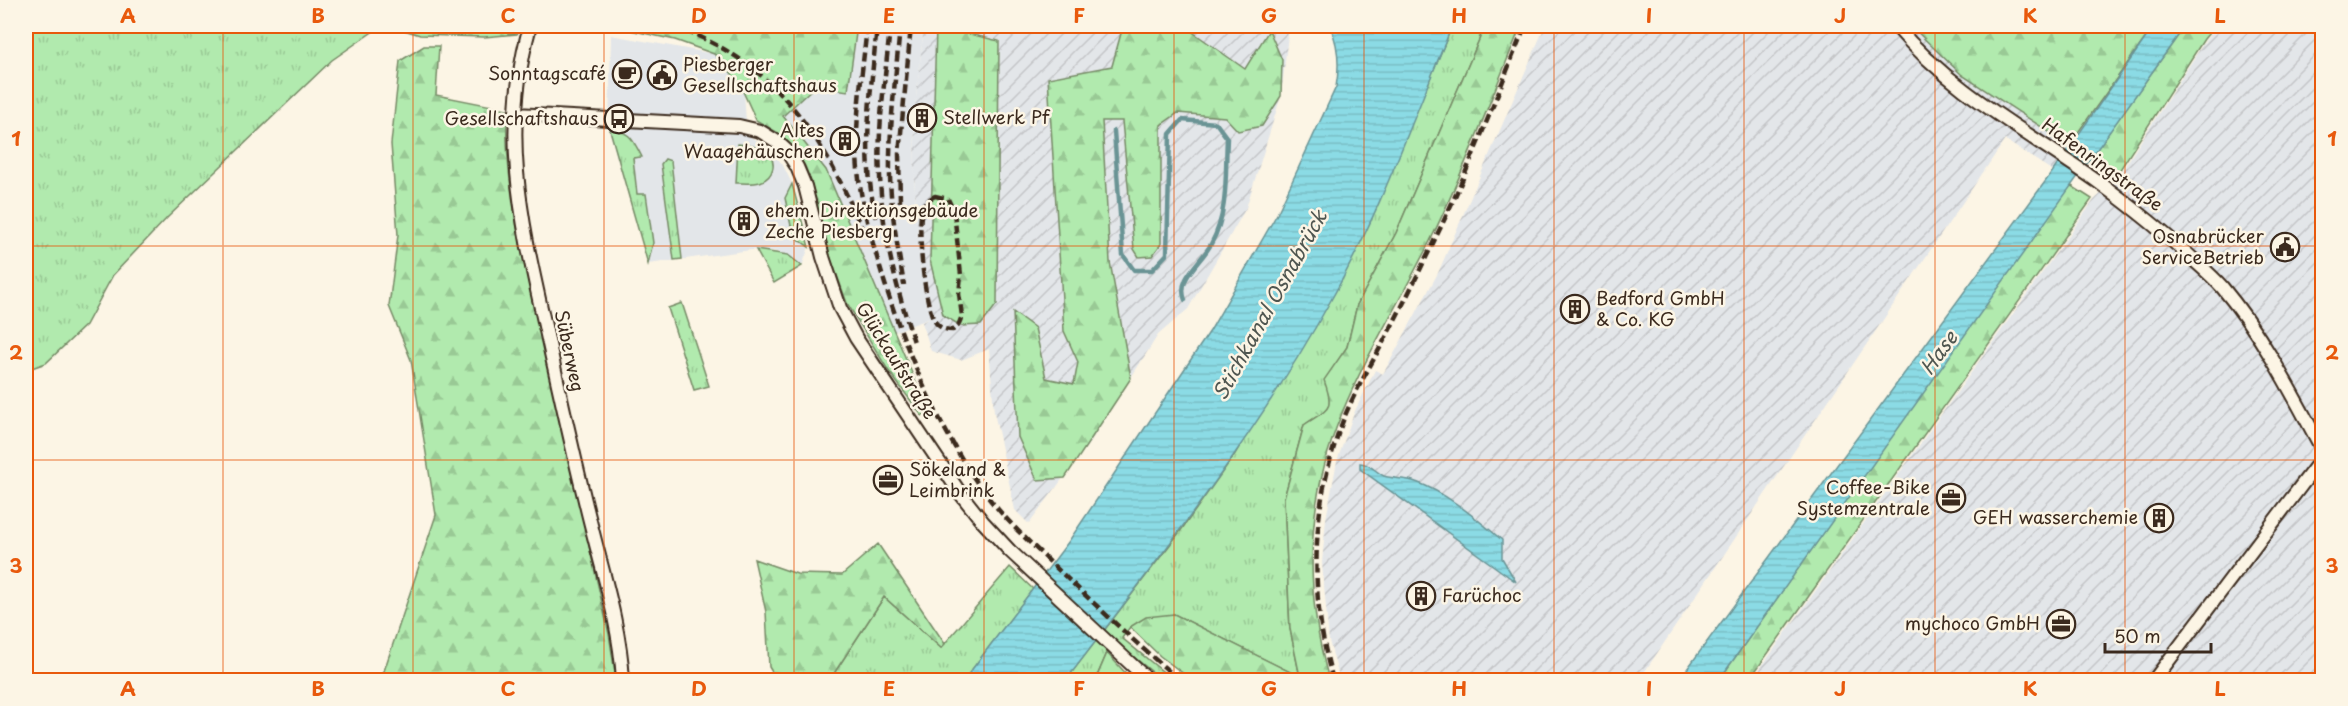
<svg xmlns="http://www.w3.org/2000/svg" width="2348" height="706" font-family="'Playpen Sans',sans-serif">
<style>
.built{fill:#e3e6e9}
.industrial{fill:url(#industrial-furrows)}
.grass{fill:url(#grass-tufts);stroke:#768a66;stroke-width:1.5}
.forest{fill:url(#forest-firs);stroke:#768a66;stroke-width:1.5}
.water{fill:url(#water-rules);stroke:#6b9495;stroke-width:1.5}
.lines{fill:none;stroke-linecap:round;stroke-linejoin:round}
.stream{stroke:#6b9495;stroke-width:4.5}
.minor-casing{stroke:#3b2a1e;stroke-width:16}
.minor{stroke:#fcf5e5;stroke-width:12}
.rail{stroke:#3b2a1e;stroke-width:4.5;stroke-dasharray:9 4.5;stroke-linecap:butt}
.grid{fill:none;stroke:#e8590c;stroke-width:1.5;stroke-opacity:0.55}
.labels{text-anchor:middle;stroke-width:5;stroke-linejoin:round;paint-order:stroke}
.poi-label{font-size:18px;fill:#3b2a1e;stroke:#fcf5e5;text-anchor:end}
.street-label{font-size:18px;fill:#3b2a1e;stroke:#fcf5e5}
.water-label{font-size:20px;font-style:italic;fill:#4f5650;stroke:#fcf5e5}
.neatline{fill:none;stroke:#e8590c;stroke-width:2}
.grid-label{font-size:20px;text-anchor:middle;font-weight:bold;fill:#e8590c}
</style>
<defs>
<pattern id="industrial-furrows" width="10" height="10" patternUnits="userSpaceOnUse" patternTransform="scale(1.5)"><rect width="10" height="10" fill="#e3e6e9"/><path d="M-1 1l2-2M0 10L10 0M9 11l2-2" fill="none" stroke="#c4c5c7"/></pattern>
<pattern id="grass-tufts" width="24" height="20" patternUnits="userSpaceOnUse" patternTransform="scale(1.5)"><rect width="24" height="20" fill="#b1eaae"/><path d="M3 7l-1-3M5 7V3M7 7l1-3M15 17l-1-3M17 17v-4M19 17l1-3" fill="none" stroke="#99c995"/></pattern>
<pattern id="forest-firs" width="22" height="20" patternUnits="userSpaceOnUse" patternTransform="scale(1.5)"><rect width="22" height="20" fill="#b1eaae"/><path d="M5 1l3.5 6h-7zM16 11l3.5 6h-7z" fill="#99c995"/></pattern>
<pattern id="water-rules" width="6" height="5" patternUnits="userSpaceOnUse" patternTransform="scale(1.5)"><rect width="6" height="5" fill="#8bdbe5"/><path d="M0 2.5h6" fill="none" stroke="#79bcc4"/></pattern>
</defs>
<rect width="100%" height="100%" fill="#fcf5e5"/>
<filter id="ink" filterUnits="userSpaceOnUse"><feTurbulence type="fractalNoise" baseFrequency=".0167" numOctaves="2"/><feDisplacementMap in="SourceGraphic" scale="12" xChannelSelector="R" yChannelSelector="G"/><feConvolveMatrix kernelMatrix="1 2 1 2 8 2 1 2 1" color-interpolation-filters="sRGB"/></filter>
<g filter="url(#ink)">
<!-- built -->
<path class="built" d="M857,26h67l-9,81 -1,68 5,81 6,46 6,16 -38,14 -67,-162 -43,-55 32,-29z
M611,35l103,19 13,13 17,26 3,42 20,11 16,19 9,19 17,63 -7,19 -14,-11 -14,-4 -23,-1 -103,14 -39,-134z"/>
<!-- industrial -->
<path class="industrial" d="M924,26h365l-8,70 -35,112 -58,101 -30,26 -68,107 -61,82 -14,-14 -21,-98 -5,-63 -28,11 -30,-9 -9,-29 9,-4 -6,-16 -6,-46 -5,-81 1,-69z
M1545,26h367l50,49 107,70 -16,26 -48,-31 -366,540h-299l-11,-39 -7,-78 4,-44 11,-58 17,-48 21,-43 8,4 55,-101z
M2217,26h105v654h-570l342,-480 22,-20 89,-139z"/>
<!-- grass -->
<path class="grass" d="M26,26h355l-49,34 -164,157 -55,58 -27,50 -40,38 -20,7z
M1452,26h33l-89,207 -39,72 -10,42 -22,33c10,31 4,28 -21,45l-20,73 6,131 10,48 -126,-63 -44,13 -8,11 51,42h-11l-45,-37 -10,10 -9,21 3,6h-35l116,-151 53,-75 134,-230z
M610,130c22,2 22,9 32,27l-9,1 4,36h9l7,49 -5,21z
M738,144c10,1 20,2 28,8 12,9 8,25 -6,30 -7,2 -17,1 -24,1z
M665,159l6,2 11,98 -8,1 -13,-96z
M792,184l17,63 -16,-12 -8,-37z
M756,250l32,5 14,11 -28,17z
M682,303l27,83 -15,4 -26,-82z
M1010,567l23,22 -69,91h-126l-7,-2 53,-81 57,51z"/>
<!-- forest -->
<path class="forest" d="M391,26h130l-4,8 -33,3 -64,-2z
M612,26h245l-9,65 -33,-5 -32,30 43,54 102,241 -6,5 -34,-46 -41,-67 -17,-47 -19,-74 -6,-16 -15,-22 -10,-10 -24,-14 -16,-35 -13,-18 -13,-13 -39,-14z
M936,26l63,15 -2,263 -16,21 -20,1 -18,-11 -13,-55z
M1123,26h61l61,43 24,-39 13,30 -1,36 -19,30 -24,5 -13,-14 -47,-4 -17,12v119l-9,12 -13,1 -5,-8 -12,-128h-20l8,141 21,116 -66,100 -28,2 -19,-43 -5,-125 22,16 11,50 28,6 4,-22 -14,-31 -16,-253 64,-12z
M1485,26h36c-29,69 -55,141 -88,209 -29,60 -66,117 -91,178 -36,87 -38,178 -13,267h-137l-32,-24 -30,-29 16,-10 28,-3 126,63 -10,-48 -6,-131 20,-73c25,-17 31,-14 20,-45l23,-33 10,-42 39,-72z
M2185,26h30l-11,13 -90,140 -25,-19z
M1912,27v-1h242l-85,119 -107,-70z
M424,46h15l-3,49 71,14c-2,41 3,79 10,119l92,406 7,46h-235l55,-165 -25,-155 -22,-54 9,-71 -7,-91 9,-83z
M2070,185l22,14 -343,481h-30z
M878,544l67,100 -4,4 -57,-51 -53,81 -59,-6 -3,-5 -3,-55 -12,-53 43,15 45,1z
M1107,653l25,27h1h-32l-3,-6z"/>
<!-- water -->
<path class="water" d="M1330,26h122c-38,90 -73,189 -121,274 -75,136 -171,257 -265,380h-102l105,-139 141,-210 67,-117 59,-127c4,-22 3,-41 -6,-61z
M2154,26h31l-466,654h-40l374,-509z
M1360,463c9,0 16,9 24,13 9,3 22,2 32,6 30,10 62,38 86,58v18l14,24 -156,-113z"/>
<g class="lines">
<!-- stream -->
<path class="stream" d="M1114,131l9,124 11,15h18l15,-16 3,-120 12,-14 34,3 11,15c-2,36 2,74 -16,106 -9,18 -35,34 -26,56"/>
<!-- minor casing -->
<g class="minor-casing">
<path id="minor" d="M530,26c-31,110 -7,201 17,309 14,63 28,127 44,190 13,52 29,102 32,155
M1896,26c54,65 132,106 201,155 34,25 68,52 99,81 9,8 18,16 26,25 41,49 70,106 100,162
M516,114l223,12 21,5 16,10 10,9 11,17 8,19 18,71 17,51 16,30 104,155 23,29 27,29 138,129
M2154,680l168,-222"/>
</g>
<!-- minor -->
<use href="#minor" class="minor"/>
<!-- rail -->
<path class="rail" d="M672,26c104,35 150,109 191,205
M867,26c-4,41 -11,84 -10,126 1,46 15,89 28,132 21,67 50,135 89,194 26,39 62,70 95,102 37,34 72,69 111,100
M890,26c-4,49 -13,100 -10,150 2,58 16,111 34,166
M900,26c-4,49 -11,100 -10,150 1,37 8,73 14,109
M935,196l13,3 6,13 7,63 -2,19 3,22 -4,10 -5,4c-7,0 -12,-1 -17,-7 -12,-15 -19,-95 -14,-114 2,-7 7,-10 13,-13z
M900,202l-1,-48 12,-128
M876,218c-15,-64 -5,-128 1,-192
M1333,680c-25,-86 -22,-178 11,-262 12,-29 28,-55 42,-81 17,-32 33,-65 49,-98 34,-69 61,-142 90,-213"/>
</g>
</g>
<!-- grid -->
<path class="grid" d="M223,26v654M413,26v654M604,26v654M794,26v654M984,26v654M1174,26v654M1364,26v654M1554,26v654M1744,26v654M1935,26v654M2125,26v654M26,246h2296M26,460h2296"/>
<!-- icons -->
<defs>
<g id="cafe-ring" transform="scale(1.5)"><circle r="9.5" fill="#fcf5e5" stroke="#3b2a1e" stroke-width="1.5"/><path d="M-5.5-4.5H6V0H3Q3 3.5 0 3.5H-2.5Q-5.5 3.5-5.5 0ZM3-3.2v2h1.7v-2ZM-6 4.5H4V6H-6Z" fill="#3b2a1e"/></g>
<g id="civic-ring" transform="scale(1.5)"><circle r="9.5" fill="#fcf5e5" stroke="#3b2a1e" stroke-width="1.5"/><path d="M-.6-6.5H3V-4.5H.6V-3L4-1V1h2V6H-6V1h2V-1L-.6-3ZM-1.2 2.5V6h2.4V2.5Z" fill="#3b2a1e"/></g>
<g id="building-ring" transform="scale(1.5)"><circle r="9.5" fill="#fcf5e5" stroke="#3b2a1e" stroke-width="1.5"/><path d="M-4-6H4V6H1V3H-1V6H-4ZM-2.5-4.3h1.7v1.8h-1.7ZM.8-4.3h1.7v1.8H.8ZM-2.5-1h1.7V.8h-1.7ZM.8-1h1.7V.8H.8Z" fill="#3b2a1e"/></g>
<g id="bus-ring" transform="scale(1.5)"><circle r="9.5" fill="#fcf5e5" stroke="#3b2a1e" stroke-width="1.5"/><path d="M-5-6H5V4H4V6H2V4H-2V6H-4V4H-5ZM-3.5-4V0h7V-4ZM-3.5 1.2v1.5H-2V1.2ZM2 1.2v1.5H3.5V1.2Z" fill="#3b2a1e"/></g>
<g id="office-ring" transform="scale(1.5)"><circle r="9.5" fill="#fcf5e5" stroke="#3b2a1e" stroke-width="1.5"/><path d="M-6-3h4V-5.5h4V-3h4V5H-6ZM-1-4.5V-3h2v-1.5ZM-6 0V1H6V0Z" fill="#3b2a1e"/></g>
</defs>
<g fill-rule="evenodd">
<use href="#cafe-ring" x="627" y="74"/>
<use href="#civic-ring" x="662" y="75"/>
<use href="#building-ring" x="922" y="118"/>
<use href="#bus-ring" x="619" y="119"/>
<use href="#building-ring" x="845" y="141"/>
<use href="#building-ring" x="744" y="221"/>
<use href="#civic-ring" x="2285" y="247"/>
<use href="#building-ring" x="1575" y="309"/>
<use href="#office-ring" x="888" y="480"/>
<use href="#office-ring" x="1951" y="498"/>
<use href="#building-ring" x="2159" y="518"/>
<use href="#building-ring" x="1421" y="596"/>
<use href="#office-ring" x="2061" y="624"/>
</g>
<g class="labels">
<!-- poi labels -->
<g class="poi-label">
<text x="683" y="71" text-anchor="start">Piesberger<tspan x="683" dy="21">Gesellschaftshaus</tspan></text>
<text x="606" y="80">Sonntagscafé</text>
<text x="943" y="124" text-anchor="start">Stellwerk Pf</text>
<text x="598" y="125">Gesellschaftshaus</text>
<text x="824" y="137">Altes<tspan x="824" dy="21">Waagehäuschen</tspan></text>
<text x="765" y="217" text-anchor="start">ehem. Direktionsgebäude<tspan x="765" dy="21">Zeche Piesberg</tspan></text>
<text x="2264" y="243">Osnabrücker<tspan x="2264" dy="21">ServiceBetrieb</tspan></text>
<text x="1596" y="305" text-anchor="start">Bedford GmbH<tspan x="1596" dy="21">&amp; Co. KG</tspan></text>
<text x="909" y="476" text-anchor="start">Sökeland &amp;<tspan x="909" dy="21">Leimbrink</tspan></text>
<text x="1930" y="494">Coffee-Bike<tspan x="1930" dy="21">Systemzentrale</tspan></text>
<text x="2138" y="524">GEH wasserchemie</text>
<text x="1442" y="602" text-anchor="start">Farüchoc</text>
<text x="2040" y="630">mychoco GmbH</text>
</g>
<!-- street labels -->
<g class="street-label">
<text transform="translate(2102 165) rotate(36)" y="6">Hafenringstraße</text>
<text transform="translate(569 351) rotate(78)" y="6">Süberweg</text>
<text transform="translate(896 361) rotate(58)" y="6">Glückaufstraße</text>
</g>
<!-- water labels -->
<g class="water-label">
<text transform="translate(1270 305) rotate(-61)" y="7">Stichkanal Osnabrück</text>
<text transform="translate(1939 353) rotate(-54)" y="7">Hase</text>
</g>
</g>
<!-- margin -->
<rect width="2348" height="706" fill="none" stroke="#fcf5e5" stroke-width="66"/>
<!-- scale -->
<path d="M2105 643v9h106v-9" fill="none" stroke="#3b2a1e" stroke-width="3"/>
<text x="2114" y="643" font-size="18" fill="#3b2a1e" stroke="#fcf5e5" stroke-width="4.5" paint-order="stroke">50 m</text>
<rect x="33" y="33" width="2282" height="640" class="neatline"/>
<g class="grid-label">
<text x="128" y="23">A</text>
<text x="318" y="23">B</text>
<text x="508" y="23">C</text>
<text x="699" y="23">D</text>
<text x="889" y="23">E</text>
<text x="1079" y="23">F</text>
<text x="1269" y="23">G</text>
<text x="1459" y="23">H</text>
<text x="1649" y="23">I</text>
<text x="1840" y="23">J</text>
<text x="2030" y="23">K</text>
<text x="2220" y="23">L</text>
<text x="16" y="146">1</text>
<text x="2332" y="146">1</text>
<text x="16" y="360">2</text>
<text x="2332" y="360">2</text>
<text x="16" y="573">3</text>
<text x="2332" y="573">3</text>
<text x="128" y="696">A</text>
<text x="318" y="696">B</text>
<text x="508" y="696">C</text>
<text x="699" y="696">D</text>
<text x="889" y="696">E</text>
<text x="1079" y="696">F</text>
<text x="1269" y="696">G</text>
<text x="1459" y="696">H</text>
<text x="1649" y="696">I</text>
<text x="1840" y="696">J</text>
<text x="2030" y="696">K</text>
<text x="2220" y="696">L</text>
</g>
</svg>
